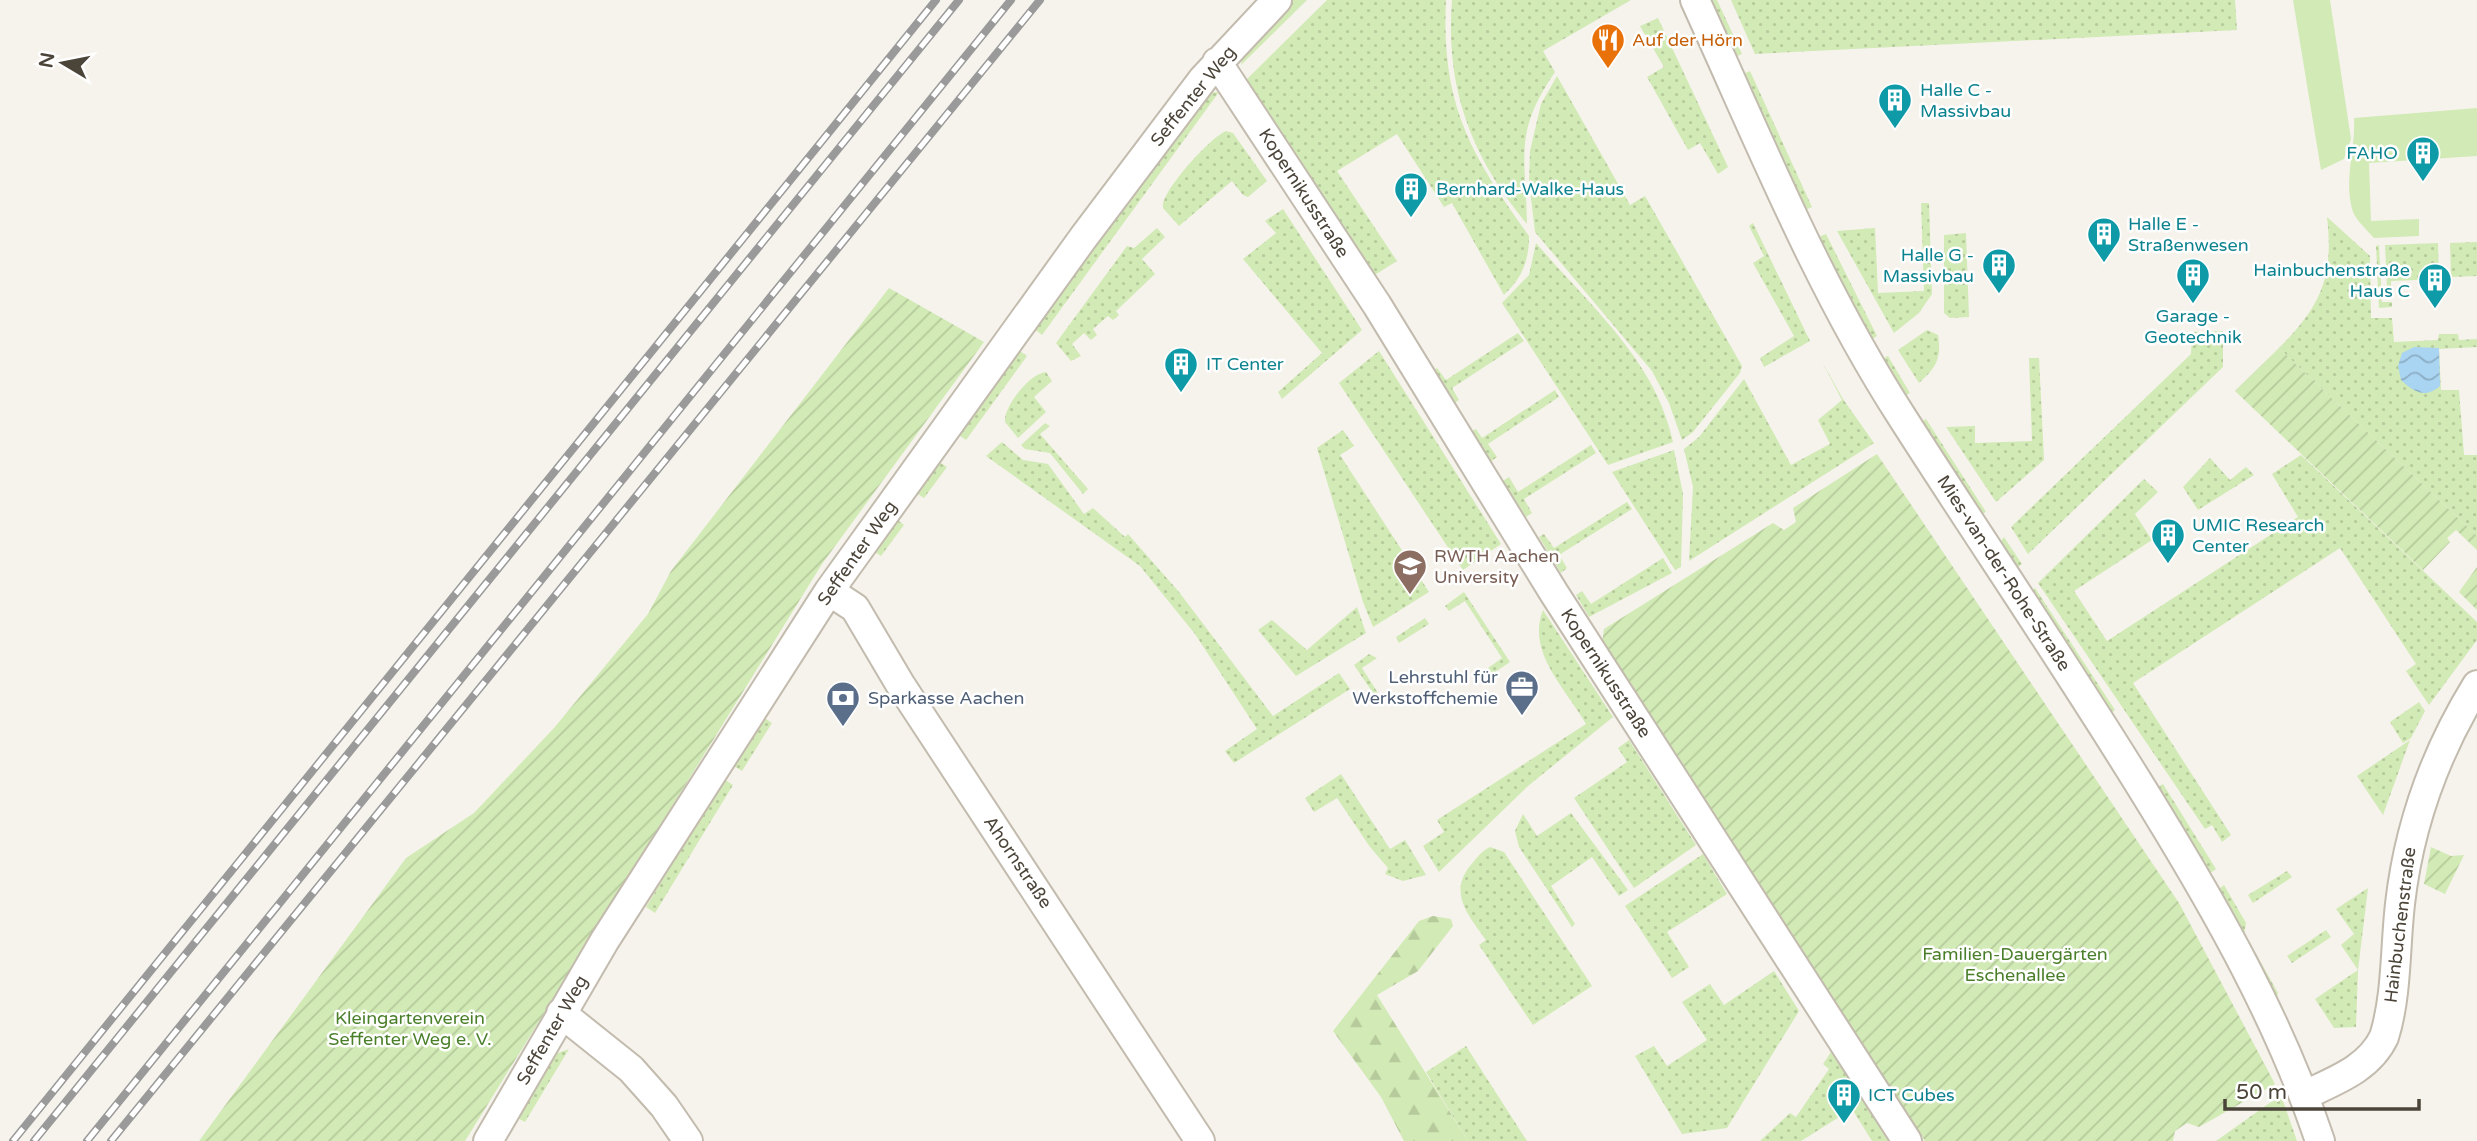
<svg xmlns="http://www.w3.org/2000/svg" width="2477" height="1141" font-family="'Varela Round',sans-serif">
<style>
.grass{fill:url(#grass-dots)}
.forest{fill:url(#forest-firs)}
.park{fill:#d2eab5}
.garden{fill:url(#garden-furrows)}
.water{fill:url(#water-waves)}
.lines{fill:none;stroke-linecap:round;stroke-linejoin:round}
.minor-casing{stroke:#c2bbae;stroke-width:32}
.minor{stroke:#fff;stroke-width:28}
.rail-casing{stroke:#9a9a9a;stroke-width:8}
.rail{stroke:#fff;stroke-width:5;stroke-dasharray:16;stroke-linecap:butt}
.labels{text-anchor:middle;stroke-width:5;stroke-linejoin:round;paint-order:stroke}
.food-label{font-size:18px;fill:#c56008;stroke:#fff;text-anchor:start}
.culture-label{font-size:18px;fill:#0d838f;stroke:#fff;text-anchor:start}
.street-label{font-size:18px;fill:#4b4439;stroke:#fff}
.education-label{font-size:18px;fill:#785e54;stroke:#fff;text-anchor:start}
.service-label{font-size:18px;fill:#4e5e75;stroke:#fff;text-anchor:end}
.park-label{font-size:18px;fill:#4a7f2a;stroke:#fff}
</style>
<defs>
<pattern id="grass-dots" width="8" height="8" patternUnits="userSpaceOnUse" patternTransform="scale(1.75)"><rect width="8" height="8" fill="#d2eab5"/><path d="M2 2h.1M6 6h.1" fill="none" stroke="#b6ca9c" stroke-width="1.8" stroke-linecap="round"/></pattern>
<pattern id="forest-firs" width="22" height="20" patternUnits="userSpaceOnUse" patternTransform="scale(1.75)"><rect width="22" height="20" fill="#d2eab5"/><path d="M5 1l3.5 6h-7zM16 11l3.5 6h-7z" fill="#b6ca9c"/></pattern>
<pattern id="garden-furrows" width="10" height="10" patternUnits="userSpaceOnUse" patternTransform="scale(1.75)"><rect width="10" height="10" fill="#d2eab5"/><path d="M-1 1l2-2M0 10L10 0M9 11l2-2" fill="none" stroke="#b6ca9c"/></pattern>
<pattern id="water-waves" width="16" height="10" patternUnits="userSpaceOnUse" patternTransform="scale(1.75)"><rect width="16" height="10" fill="#a9d4f2"/><path d="M0 5q4-4 8 0t8 0" fill="none" stroke="#8caec5"/></pattern>
</defs>
<rect width="100%" height="100%" fill="#f6f3ec"/>
<!-- grass -->
<path class="grass" d="M1291,0h16l-66,65 4,-19z
M1327,0h119c-5,104 24,154 83,236 0,25 -7,42 -25,59l-52,-92 -8,4 -47,-73 -60,37 60,90 -24,15 -128,-195z
M1452,0h179l-88,51 12,21c-42,61 -29,84 -28,152 -56,-67 -82,-137 -75,-224z
M1709,0h8l25,54 -7,3z
M1731,0h504l2,30 -482,24z
M1658,18l70,149 -10,7 -18,-31 -12,7 -41,-73 17,-10 -24,-41z
M1750,71l62,136 -7,3 -62,-136z
M1557,76l73,129 15,-9 97,170 -2,7 -47,59 -11,8 -13,-37 -17,-32 -117,-139 -6,-51 1,-30 11,-47z
M1219,92l-177,243 -9,-7 176,-235z
M1226,131l7,2 34,48 -19,16 -5,-2 -11,-14 -53,45 -16,-18c-3,-16 48,-71 63,-77z
M1921,203h8l3,91 -13,19 -25,20 -57,-102 38,-3 3,65 46,-2z
M1283,209l79,121 -80,69 -4,-7 44,-39 -79,-94 33,-26 -11,-12z
M2327,217l43,39 1,62h21l2,24 44,-2 1,-6h19l1,6 18,-1v8l-38,2 2,41h18l5,65h13v81l-198,-188c42,-42 55,-71 48,-131z
M1753,223l57,118 -46,26 -4,-9 34,-22 -41,-73 11,-7 -15,-30z
M1157,228l8,9 -23,22 13,15 -39,37 3,4 -6,5 -5,-4 -15,13 4,6 -6,5 -7,-7 -12,11 9,12 -10,5 -15,-18 71,-97 7,2z
M1966,233l3,84 -19,1 -6,-5v-78z
M1826,234l51,102 -7,4 -51,-103z
M2477,242v34l-26,1 -1,-34z
M1536,243c52,61 120,117 137,199l-65,23 -106,-162 27,-28z
M2438,243l1,36 -48,2v8h-4l-2,-44z
M2379,245l3,57h10v5l-13,1 -3,-62z
M1927,330l11,5c4,23 -2,33 -19,48l-21,-33z
M2223,331v36l-195,187 -17,-27 180,-173 1,-22z
M1518,333l6,8 -72,47 7,12 -6,4 -21,-33 5,-3 9,12z
M1017,349l10,7 -61,84 -10,-7z
M1379,351l122,193 -38,26 -124,-187z
M1888,356l22,37 -6,3 -22,-37z
M2029,358h10l5,102 -48,42 -50,-75 29,-1v17l57,-2z
M1821,360l22,39 31,44 -185,118 4,-74 -9,-38 15,-12 45,-58 47,86 39,-21 -12,-24 24,-20z
M1046,372l6,9 -18,16 12,15 -28,26 -13,-16c-2,-15 25,-49 41,-50z
M1555,390l4,7 -71,47 9,13 -7,5 -20,-30 6,-3 6,9z
M1926,419l60,93 -6,3 -60,-92z
M1045,423l5,3 -10,8 48,55 -5,5 -33,-41 -25,-4 -4,-4z
M1343,430l11,16 -14,9 89,137 -56,35 -10,-25 -46,-154z
M1002,442l21,18 25,4 36,50 9,-6 32,29 3,-3 51,58 94,124 66,-43 11,16 -116,74 -9,-12 32,-22 -62,-95 -55,-68 -154,-110z
M1591,445l5,8 -72,46 8,14 -6,4 -23,-36 6,-4 9,15z
M1674,450l9,44 -2,73 -6,3 -63,-98z
M2301,455l176,167v18l-48,65 -23,-34 10,-7 -76,-116 -207,135 98,152 -9,7 -10,-17 -7,4 -167,-246 106,-104 14,13 -23,22 17,26 -78,51 33,50 191,-124 -26,-43z
M2210,458l20,22 16,-13 8,8 -56,35 -15,-23z
M936,460l11,7 -23,31 -11,-7z
M1627,502l5,7 -73,46 8,13 -6,5 -22,-36 5,-3 10,14z
M895,518l9,7 -23,31 -9,-6z
M2004,537l18,27 -7,5 -16,-25z
M1663,558l9,15 -83,44 -13,-22 6,-4 9,13z
M2035,588l80,122 -5,4 -80,-122z
M1464,592l46,70 -18,12 -4,-6 14,-10 -37,-57 -16,10 -4,-5z
M1357,607l9,26 -70,43 -38,-46 14,-10 35,30z
M1543,610l70,107 -85,69 -89,86 -16,-26 21,-14 -7,-12 149,-96c-20,-35 -60,-72 -43,-114z
M1425,618l4,6 -30,19 -3,-6z
M1369,654l8,4 -15,10 16,25 -3,3 -21,-31z
M2419,702l6,9 -14,27 -8,5 -13,-21z
M763,717l9,6 -30,48 -10,-6z
M1629,740l67,105 -62,43 -60,-90 53,-36 -9,-14z
M2410,740l-27,75 -26,-39z
M1341,774l49,75 15,-9 21,35 -23,6 -18,-7 3,-6 -18,-21 -33,-49 -23,14 -9,-14z
M724,779l9,6 -78,128 -9,-6z
M2163,784l53,85 -6,4 -52,-86z
M1571,813l57,77 -9,6 -27,-39 -41,29 24,38 -3,3 -53,-80 -4,-16 8,-17 14,22z
M1490,847l14,5 88,134 -59,39 -54,-80 7,-5c-17,-24 -38,-47 -16,-74 6,-7 11,-15 20,-19z
M1703,854l24,40 -60,38 22,35 -17,11 -47,-72z
M2287,871l5,6 -39,26 -5,-8z
M2224,885l22,38 -2,12 -25,-46z
M2368,888l-10,82 -2,57 -22,1 -19,-29 43,-29 -17,-25 13,-11 -18,-25z
M2326,930l5,7 -39,26 -5,-7z
M2255,952l23,41 -1,4h-4l-20,-42z
M1774,971l25,40 -72,117 -45,6 -47,-78 19,-10 13,20 40,-26 -25,-38 28,-18 14,21z
M1466,1046l61,95h-59l-42,-69z
M569,1049l-44,73 -11,-6 41,-62z
M1831,1052l58,89h-17l-20,-32 -51,32h-41l30,-28 6,4 33,-48 -6,-5z
M2282,1098l15,43h-81l55,-39z"/>
<!-- forest -->
<path class="forest" d="M1433,916l18,3 2,7 -35,45 -41,24 91,146h-64l-23,-44 -48,-66 86,-110z"/>
<!-- park -->
<path class="park" d="M2293,0h37l21,139 -7,20 -23,11z
M2477,108v48l-108,7 2,58 48,-2v17l-45,2c-7,-8 -18,-18 -21,-26 -10,-32 3,-63 1,-94z"/>
<!-- garden -->
<path class="garden" d="M889,288l95,54 -162,222 -357,577h-266l207,-283 68,-45 80,-85 94,-114 23,-43z
M2279,348l198,188v14l-21,-20 -9,8 3,4 -27,28 -188,-179z
M1877,454l302,449 96,181 -76,43 -12,-4 -12,8 -2,10h-248l-323,-498 2,-14 169,-106 11,7 12,-8 -3,-14z
M2477,567v43l-18,-18z
M2431,847l20,9 13,-1 -19,39 -21,-10z"/>
<!-- water -->
<path class="water" d="M2414,347l25,1 1,38c-15,13 -26,6 -39,-6l-3,-14 4,-13z"/>
<g class="lines">
<!-- minor casing -->
<g class="minor-casing">
<path id="minor" d="M1695,0c64,140 123,287 207,417 83,130 171,258 252,391 65,106 126,214 166,333
M1217,62l160,243 177,288 353,548
M829,591l26,17 45,76 300,457
M561,1013l70,56 33,37 24,35
M2305,1095c29,-14 64,-26 79,-58 13,-41 11,-90 16,-133 9,-79 35,-151 77,-219
M488,1141l117,-201 224,-349 254,-353 120,-159 74,-79"/>
</g>
<!-- minor -->
<use href="#minor" class="minor"/>
<!-- rail casing -->
<g class="rail-casing">
<path id="rail" d="M13,1141l923,-1141
M34,1141l925,-1141
M87,1141l924,-1141
M111,1141l929,-1141"/>
</g>
<!-- rail -->
<use href="#rail" class="rail"/>
</g>
<!-- icons -->
<defs>
<g id="restaurant-pin" transform="scale(1.75)"><path d="M0 17L-7.5 6A9.5 9.5 0 1 1 7.5 6Z" fill="#e8710a" stroke="#fff"/><path d="M-5-6h1v4h1v-4h1v4h1v-4h1v5L-1.5 .5V6h-2V.5L-5-1ZM5-6V6H3V1.5H1.5Q1.5-4 5-6Z" fill="#fff"/></g>
<g id="building-pin" transform="scale(1.75)"><path d="M0 17L-7.5 6A9.5 9.5 0 1 1 7.5 6Z" fill="#0f9aa8" stroke="#fff"/><path d="M-4-6H4V6H1V3H-1V6H-4ZM-2.5-4.3h1.7v1.8h-1.7ZM.8-4.3h1.7v1.8H.8ZM-2.5-1h1.7V.8h-1.7ZM.8-1h1.7V.8H.8Z" fill="#fff"/></g>
<g id="university-pin" transform="scale(1.75)"><path d="M0 17L-7.5 6A9.5 9.5 0 1 1 7.5 6Z" fill="#8d6e63" stroke="#fff"/><path d="M0-5L7-2L0 1L-7-2ZM-4 1L0 2.5L4 1V4Q0 6-4 4Z" fill="#fff"/></g>
<g id="office-pin" transform="scale(1.75)"><path d="M0 17L-7.5 6A9.5 9.5 0 1 1 7.5 6Z" fill="#5c6f8a" stroke="#fff"/><path d="M-6-3h4V-5.5h4V-3h4V5H-6ZM-1-4.5V-3h2v-1.5ZM-6 0V1H6V0Z" fill="#fff"/></g>
<g id="bank-pin" transform="scale(1.75)"><path d="M0 17L-7.5 6A9.5 9.5 0 1 1 7.5 6Z" fill="#5c6f8a" stroke="#fff"/><path d="M-6-4H6V4H-6ZM0-2.3a2.3 2.3 0 1 0 0 4.6a2.3 2.3 0 1 0 0-4.6Z" fill="#fff"/></g>
</defs>
<g fill-rule="evenodd">
<use href="#restaurant-pin" x="1608" y="40"/>
<use href="#building-pin" x="1895" y="100"/>
<use href="#building-pin" x="2423" y="153"/>
<use href="#building-pin" x="1411" y="189"/>
<use href="#building-pin" x="2104" y="234"/>
<use href="#building-pin" x="1999" y="265"/>
<use href="#building-pin" x="2193" y="275"/>
<use href="#building-pin" x="2435" y="280"/>
<use href="#building-pin" x="1181" y="364"/>
<use href="#building-pin" x="2168" y="535"/>
<use href="#university-pin" x="1410" y="566"/>
<use href="#office-pin" x="1522" y="687"/>
<use href="#bank-pin" x="843" y="698"/>
<use href="#building-pin" x="1844" y="1095"/>
</g>
<g class="labels">
<!-- food labels -->
<g class="food-label">
<text x="1632" y="46">Auf der Hörn</text>
</g>
<!-- culture labels -->
<g class="culture-label">
<text x="1920" y="96">Halle C -<tspan x="1920" dy="21">Massivbau</tspan></text>
<text x="2398" y="159" text-anchor="end">FAHO</text>
<text x="1436" y="195">Bernhard-Walke-Haus</text>
<text x="2128" y="230">Halle E -<tspan x="2128" dy="21">Straßenwesen</tspan></text>
<text x="1974" y="261" text-anchor="end">Halle G -<tspan x="1974" dy="21">Massivbau</tspan></text>
<text x="2410" y="276" text-anchor="end">Hainbuchenstraße<tspan x="2410" dy="21">Haus C</tspan></text>
<text x="2193" y="322" text-anchor="middle">Garage -<tspan x="2193" dy="21">Geotechnik</tspan></text>
<text x="1206" y="370">IT Center</text>
<text x="2192" y="531">UMIC Research<tspan x="2192" dy="21">Center</tspan></text>
<text x="1868" y="1101">ICT Cubes</text>
</g>
<!-- street labels -->
<g class="street-label">
<text transform="translate(1193 96) rotate(-51)" y="6">Seffenter Weg</text>
<text transform="translate(1304 193) rotate(57)" y="6">Kopernikusstraße</text>
<text transform="translate(857 553) rotate(-55)" y="6">Seffenter Weg</text>
<text transform="translate(2004 573) rotate(57)" y="6">Mies-van-der-Rohe-Straße</text>
<text transform="translate(1606 673) rotate(57)" y="6">Kopernikusstraße</text>
<text transform="translate(1018 862) rotate(56)" y="6">Ahornstraße</text>
<text transform="translate(2400 925) rotate(-83)" y="6">Hainbuchenstraße</text>
<text transform="translate(552 1030) rotate(-60)" y="6">Seffenter Weg</text>
</g>
<!-- education labels -->
<g class="education-label">
<text x="1434" y="562">RWTH Aachen<tspan x="1434" dy="21">University</tspan></text>
</g>
<!-- service labels -->
<g class="service-label">
<text x="1498" y="683">Lehrstuhl für<tspan x="1498" dy="21">Werkstoffchemie</tspan></text>
<text x="868" y="704" text-anchor="start">Sparkasse Aachen</text>
</g>
<!-- park labels -->
<g class="park-label">
<text x="2015" y="960">Familien-Dauergärten<tspan x="2015" dy="21">Eschenallee</tspan></text>
<text x="410" y="1024">Kleingartenverein<tspan x="410" dy="21">Seffenter Weg e. V.</tspan></text>
</g>
</g>
<!-- north arrow -->
<g transform="translate(63 63) rotate(280)" stroke="#ffffff" stroke-width="5" paint-order="stroke">
<path d="M0-5L12 26L0 18L-12 26Z" fill="#4b4439"/>
<text y="-10" font-size="19" font-weight="bold" text-anchor="middle" fill="#4b4439">N</text>
</g>
<!-- scale -->
<path d="M2225 1099v10h194v-10" fill="none" stroke="#4b4439" stroke-width="3.5"/>
<text x="2236" y="1099" font-size="21" fill="#4b4439" stroke="#ffffff" stroke-width="5" paint-order="stroke">50 m</text>
</svg>
